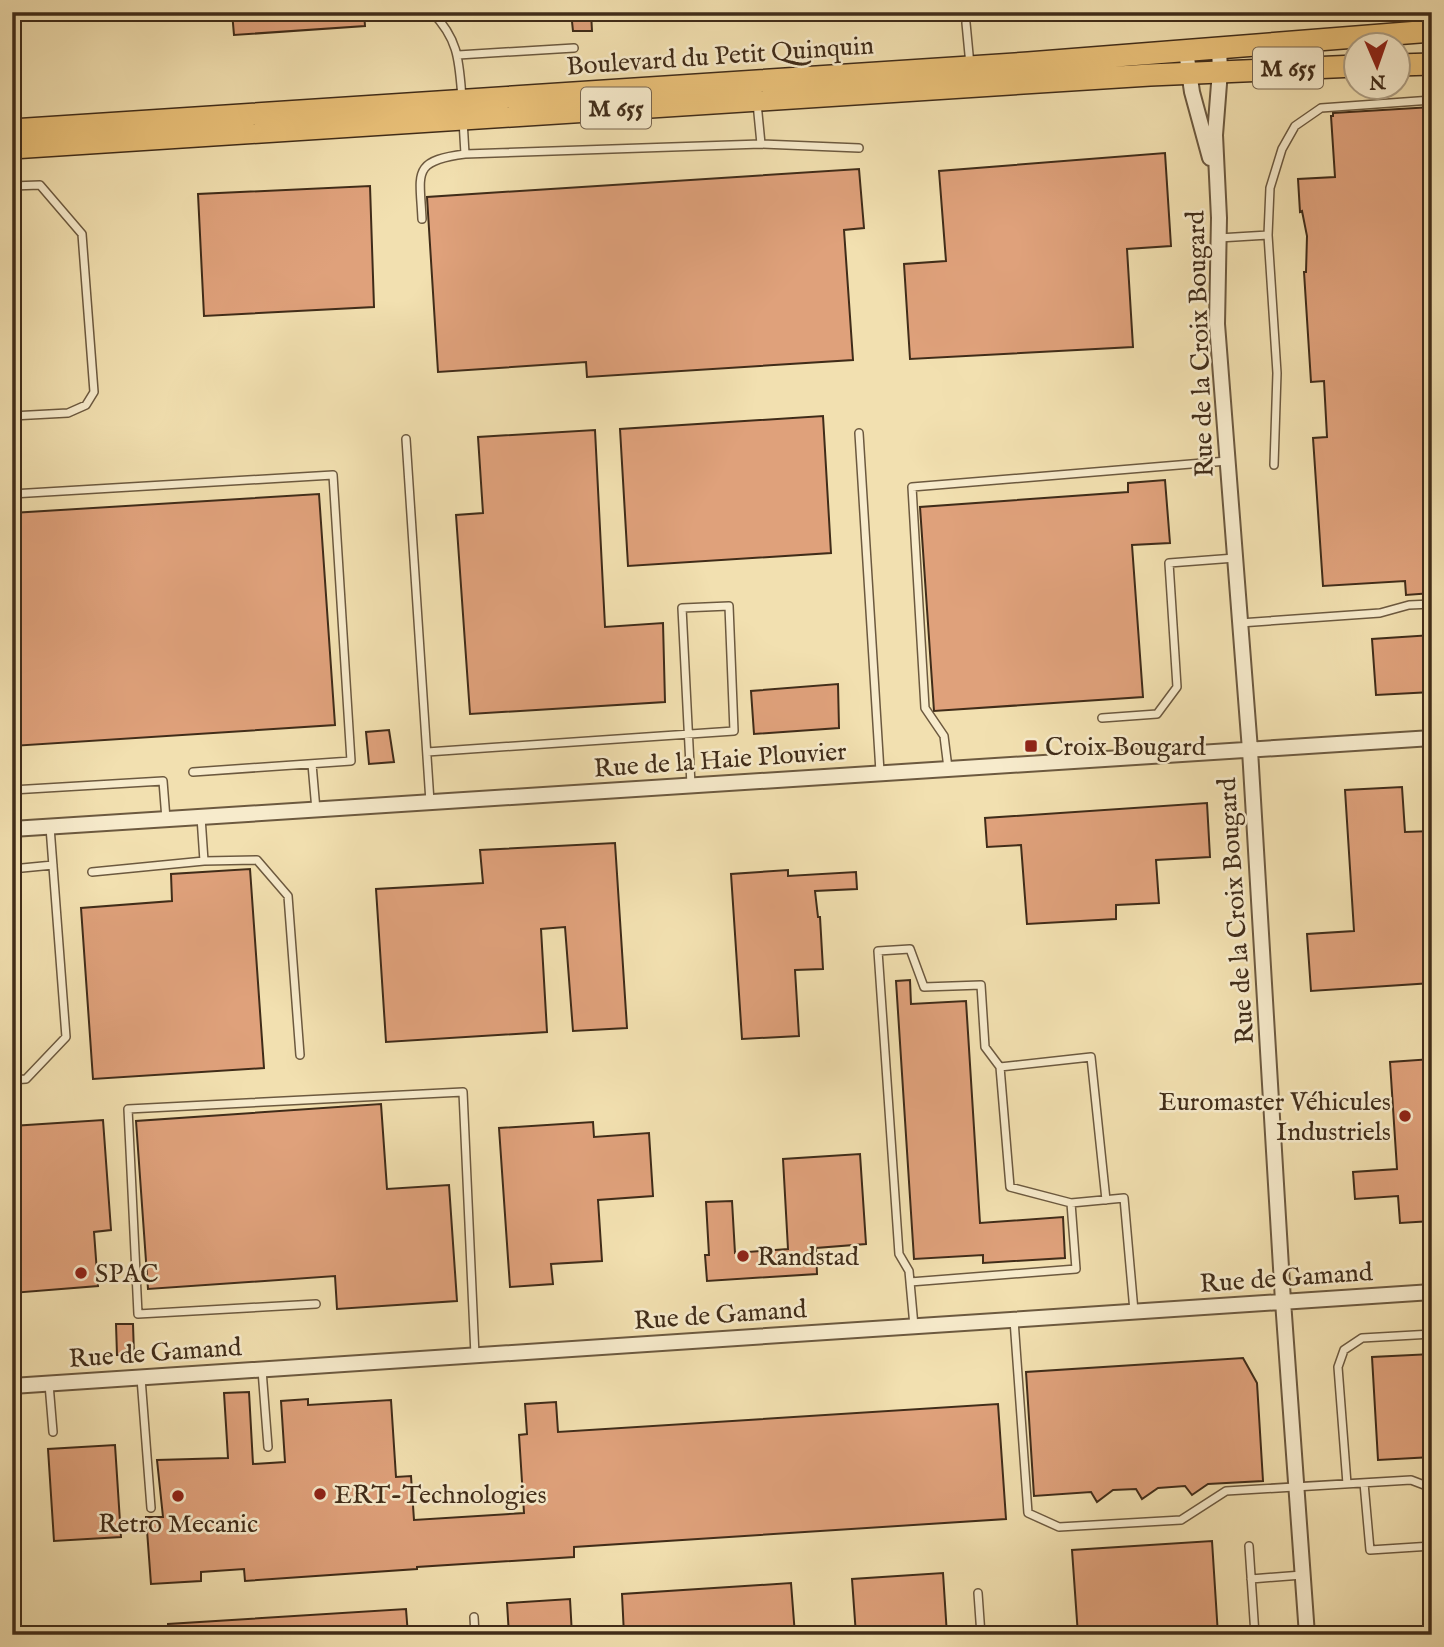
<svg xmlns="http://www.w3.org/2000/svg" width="1444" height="1647" font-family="'IM FELL English',serif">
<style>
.building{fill:#dfa17b;stroke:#402c19;stroke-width:2}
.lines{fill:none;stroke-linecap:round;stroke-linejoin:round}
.lane-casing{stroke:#6c593f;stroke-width:10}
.street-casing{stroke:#6c593f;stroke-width:18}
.primary-casing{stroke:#402c19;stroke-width:24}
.lane{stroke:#f7ebcc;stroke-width:7}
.street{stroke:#f7ebcc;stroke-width:14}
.primary{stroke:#e9c078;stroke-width:21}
.poi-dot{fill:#8f2418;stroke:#f7ebcc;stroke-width:2.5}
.labels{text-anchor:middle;stroke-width:5;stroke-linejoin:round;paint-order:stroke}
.shield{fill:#f7ebcc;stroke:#77654f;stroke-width:2}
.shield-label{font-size:24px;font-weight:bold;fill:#402c19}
.street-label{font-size:26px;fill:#402c19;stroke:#f7ebcc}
.poi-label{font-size:26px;fill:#402c19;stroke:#f7ebcc;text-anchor:start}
</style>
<rect width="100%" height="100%" fill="#f2e0b0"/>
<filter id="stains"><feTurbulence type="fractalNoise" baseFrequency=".00286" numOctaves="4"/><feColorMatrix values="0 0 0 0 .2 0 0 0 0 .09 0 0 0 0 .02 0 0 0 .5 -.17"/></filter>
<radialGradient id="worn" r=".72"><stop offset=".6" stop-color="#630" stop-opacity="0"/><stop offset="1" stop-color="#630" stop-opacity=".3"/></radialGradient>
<!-- building -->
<path class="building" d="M232,12h132l1,14 -131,9z
M571,12h20l1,19h-19z
M1432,107v486l-26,2 -1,-14 -82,5 -10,-148 14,-1 -3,-56 -13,1 -7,-110h2l1,-36 -5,-25 -2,1 -2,-33 37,-2 -4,-61h2v-3z
M1165,153l6,93 -44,3 6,98 -223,12 -6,-95 42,-3 -7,-90z
M859,169l5,59 -20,2 9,130 -266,17 -1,-15 -148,10 -11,-175z
M370,186l4,121 -170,9 -6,-122z
M823,416l8,137 -203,13 -8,-137z
M595,430l10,197 58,-4 2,79 -195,12 -14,-199 27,-2 -5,-76z
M1165,480l5,63 -38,2 11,152 -209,14 -14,-204 208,-15v-9z
M319,494l16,231 -323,21v-233z
M1432,635v57l-56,3 -4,-56z
M838,684l1,44 -85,6 -3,-43z
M389,730l5,32 -25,2 -3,-32z
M1402,787l3,45 27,-1v152l-121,8 -4,-57 47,-3 -9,-141z
M1207,803l3,54 -54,3 3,43 -43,2v14l-89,5 -6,-79 -34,2 -2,-29z
M615,843l12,185 -54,3 -8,-104 -24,2 6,103 -161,10 -10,-153 107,-6 -3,-33z
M250,869l14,199 -171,11 -12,-171 91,-7 -1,-27z
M788,870v6l68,-4 1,17 -42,2 3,26h2l3,52 -28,1 4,66 -57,3 -11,-165z
M910,980l1,24 55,-3 14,222 83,-6 2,41 -82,5v-8l-69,4 -18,-278z
M1432,1059v162l-32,2 -2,-27 -43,3 -2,-27 44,-3 -7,-107z
M381,1104l6,85 62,-4 8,116 -120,8 -2,-33 -187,13 -12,-168z
M103,1120l8,110 -17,2 4,54 -86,7v-167z
M593,1122l1,15 55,-4 4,63 -55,4 4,61 -51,3 2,20 -43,3 -11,-159z
M860,1154l6,90 -50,4 1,26 -110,7 -2,-26h4l-3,-53 26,-1 3,52 53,-4 -5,-90z
M116,1324h17l1,31h-17z
M1432,1354v103l-54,3 -6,-103z
M1243,1358l14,25 6,98 -55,3 -16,11 -7,-9 -27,2 -16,11 -6,-10 -23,1 -16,12 -6,-10 -57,4 -8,-124z
M249,1392l4,72 32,-2 -4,-61 27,-2v6l83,-5 5,77 15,-1 3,44 110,-7 -5,-78 8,-1 -2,-30 31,-2 2,30 440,-28 8,115 -432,28v10l-157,10v2l-172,12 -1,-12 -43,3v9l-50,3 -5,-67h17l-6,-57 71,-2 -4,-65z
M115,1445l6,92 -67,4 -6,-92z
M1212,1541l6,94h-140l-6,-85z
M943,1573l4,62h-91l-4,-56z
M791,1583l4,52h-171l-2,-41z
M570,1599l2,36h-63l-2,-32z
M406,1609l2,26h-240v-11z"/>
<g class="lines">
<!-- lane casing -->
<g class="lane-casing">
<path id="lane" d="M432,12c27,28 27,49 30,86
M966,23l4,42
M458,55l116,-7
M757,103l4,41
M463,120l2,34
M12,186l28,-1 42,49 12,158 -8,13 -18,8 -56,3
M422,219c-2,-46 -11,-58 43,-65l296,-10 98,4
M1219,238l49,-3
M859,433l21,339
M406,439l24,363
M1274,465l3,-92 -9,-138 2,-47 12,-39 13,-23 26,-18 111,-8
M12,494l321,-19 18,286 -158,11
M1240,623l140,-10 29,-8 23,-1
M1102,718l55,-4 20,-27 -8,-124 66,-5
M427,752l307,-21 -5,-125 -47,2 9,177
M312,764l4,46
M948,768l-4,-32 -19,-28 -13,-221 315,-26
M12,790l151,-9 3,38
M201,817l3,44
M12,869l41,-4
M92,872l112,-11 53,-1 31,36 12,159
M12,1080l14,-1 40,-42 -16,-210
M1106,1200l-15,-143 -91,10 10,120 61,16 53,-5 10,113
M910,1282l166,-13 -5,-66
M316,1304l-178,10 -10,-205 335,-17 12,263
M1014,1320l14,193 31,14 122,-7 45,-29 185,-11 21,8
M914,1326l-5,-55 -10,-17 -21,-303 32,-2 14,38 57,-2 4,62 15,20
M262,1370l6,77
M141,1378l10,130
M49,1384l4,48
M1364,1483l6,67 62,-4
M1347,1484l-9,-117 6,-17 18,-12 70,-4
M1249,1546l6,89
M1251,1579l51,-4
M978,1593l3,42
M474,1617l1,18
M1378,1635l54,-4"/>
</g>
<!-- street casing -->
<g class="street-casing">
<path id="street" d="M1219,48l1,23 -5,64 4,83 -2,106 33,426 33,551 24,334
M1186,51l6,41 18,66
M12,829l1420,-91
M12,1386l1420,-94"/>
</g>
<!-- primary casing -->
<g class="primary-casing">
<path id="primary" d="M1398,65l34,-1
M12,130l1016,-67 404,-32
M12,148l1138,-73 206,-9"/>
</g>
<!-- lane -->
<use href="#lane" class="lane"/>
<!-- street -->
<use href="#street" class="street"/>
<!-- primary -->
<use href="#primary" class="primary"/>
</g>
<!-- markers -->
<g class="poi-dot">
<rect x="1024" y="739" width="14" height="14" rx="3.5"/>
<circle cx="1405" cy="1116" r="7"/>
<circle cx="743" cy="1256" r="7"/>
<circle cx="81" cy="1273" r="7"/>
<circle cx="320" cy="1494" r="7"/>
<circle cx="178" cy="1496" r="7"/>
</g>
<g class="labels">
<!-- shield labels -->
<g class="shield">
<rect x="1253" y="47.5" width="70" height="41" rx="5"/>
<rect x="581" y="87.5" width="70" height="41" rx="5"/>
</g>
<g class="shield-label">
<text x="1288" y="76">M 655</text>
<text x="616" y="116">M 655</text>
</g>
<!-- street labels -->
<g class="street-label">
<text transform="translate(720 55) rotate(-4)" y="9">Boulevard du Petit Quinquin</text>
<text transform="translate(1199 344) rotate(-92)" y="9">Rue de la Croix Bougard</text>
<text transform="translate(720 759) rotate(-4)" y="9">Rue de la Haie Plouvier</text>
<text transform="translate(1235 911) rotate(-94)" y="9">Rue de la Croix Bougard</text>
<text transform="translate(1286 1277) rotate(-4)" y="9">Rue de Gamand</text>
<text transform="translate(720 1314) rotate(-4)" y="9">Rue de Gamand</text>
<text transform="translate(155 1352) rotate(-4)" y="9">Rue de Gamand</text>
</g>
<!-- poi labels -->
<g class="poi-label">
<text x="1045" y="755">Croix Bougard</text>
<text x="1391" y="1110" text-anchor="end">Euromaster Véhicules<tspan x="1391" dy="30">Industriels</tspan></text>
<text x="757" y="1265">Randstad</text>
<text x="95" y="1282">SPAC</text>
<text x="334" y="1503">ERT-Technologies</text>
<text x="178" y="1532" text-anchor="middle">Retro Mecanic</text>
</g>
</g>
<!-- margin -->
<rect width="1444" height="1647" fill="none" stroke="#f2e0b0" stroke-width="42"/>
<rect x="14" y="14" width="1416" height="1619" fill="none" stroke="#402c19" stroke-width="3.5"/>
<rect x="21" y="21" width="1402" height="1605" fill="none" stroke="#402c19" stroke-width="2"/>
<!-- north arrow -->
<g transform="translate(1377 66) rotate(178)"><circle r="33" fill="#f7ebcc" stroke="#ae9f84" stroke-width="2"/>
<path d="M0-5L12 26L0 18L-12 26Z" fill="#8f2418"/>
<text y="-10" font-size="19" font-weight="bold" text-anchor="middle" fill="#402c19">N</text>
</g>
<rect width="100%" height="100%" filter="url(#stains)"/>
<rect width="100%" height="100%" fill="url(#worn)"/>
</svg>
